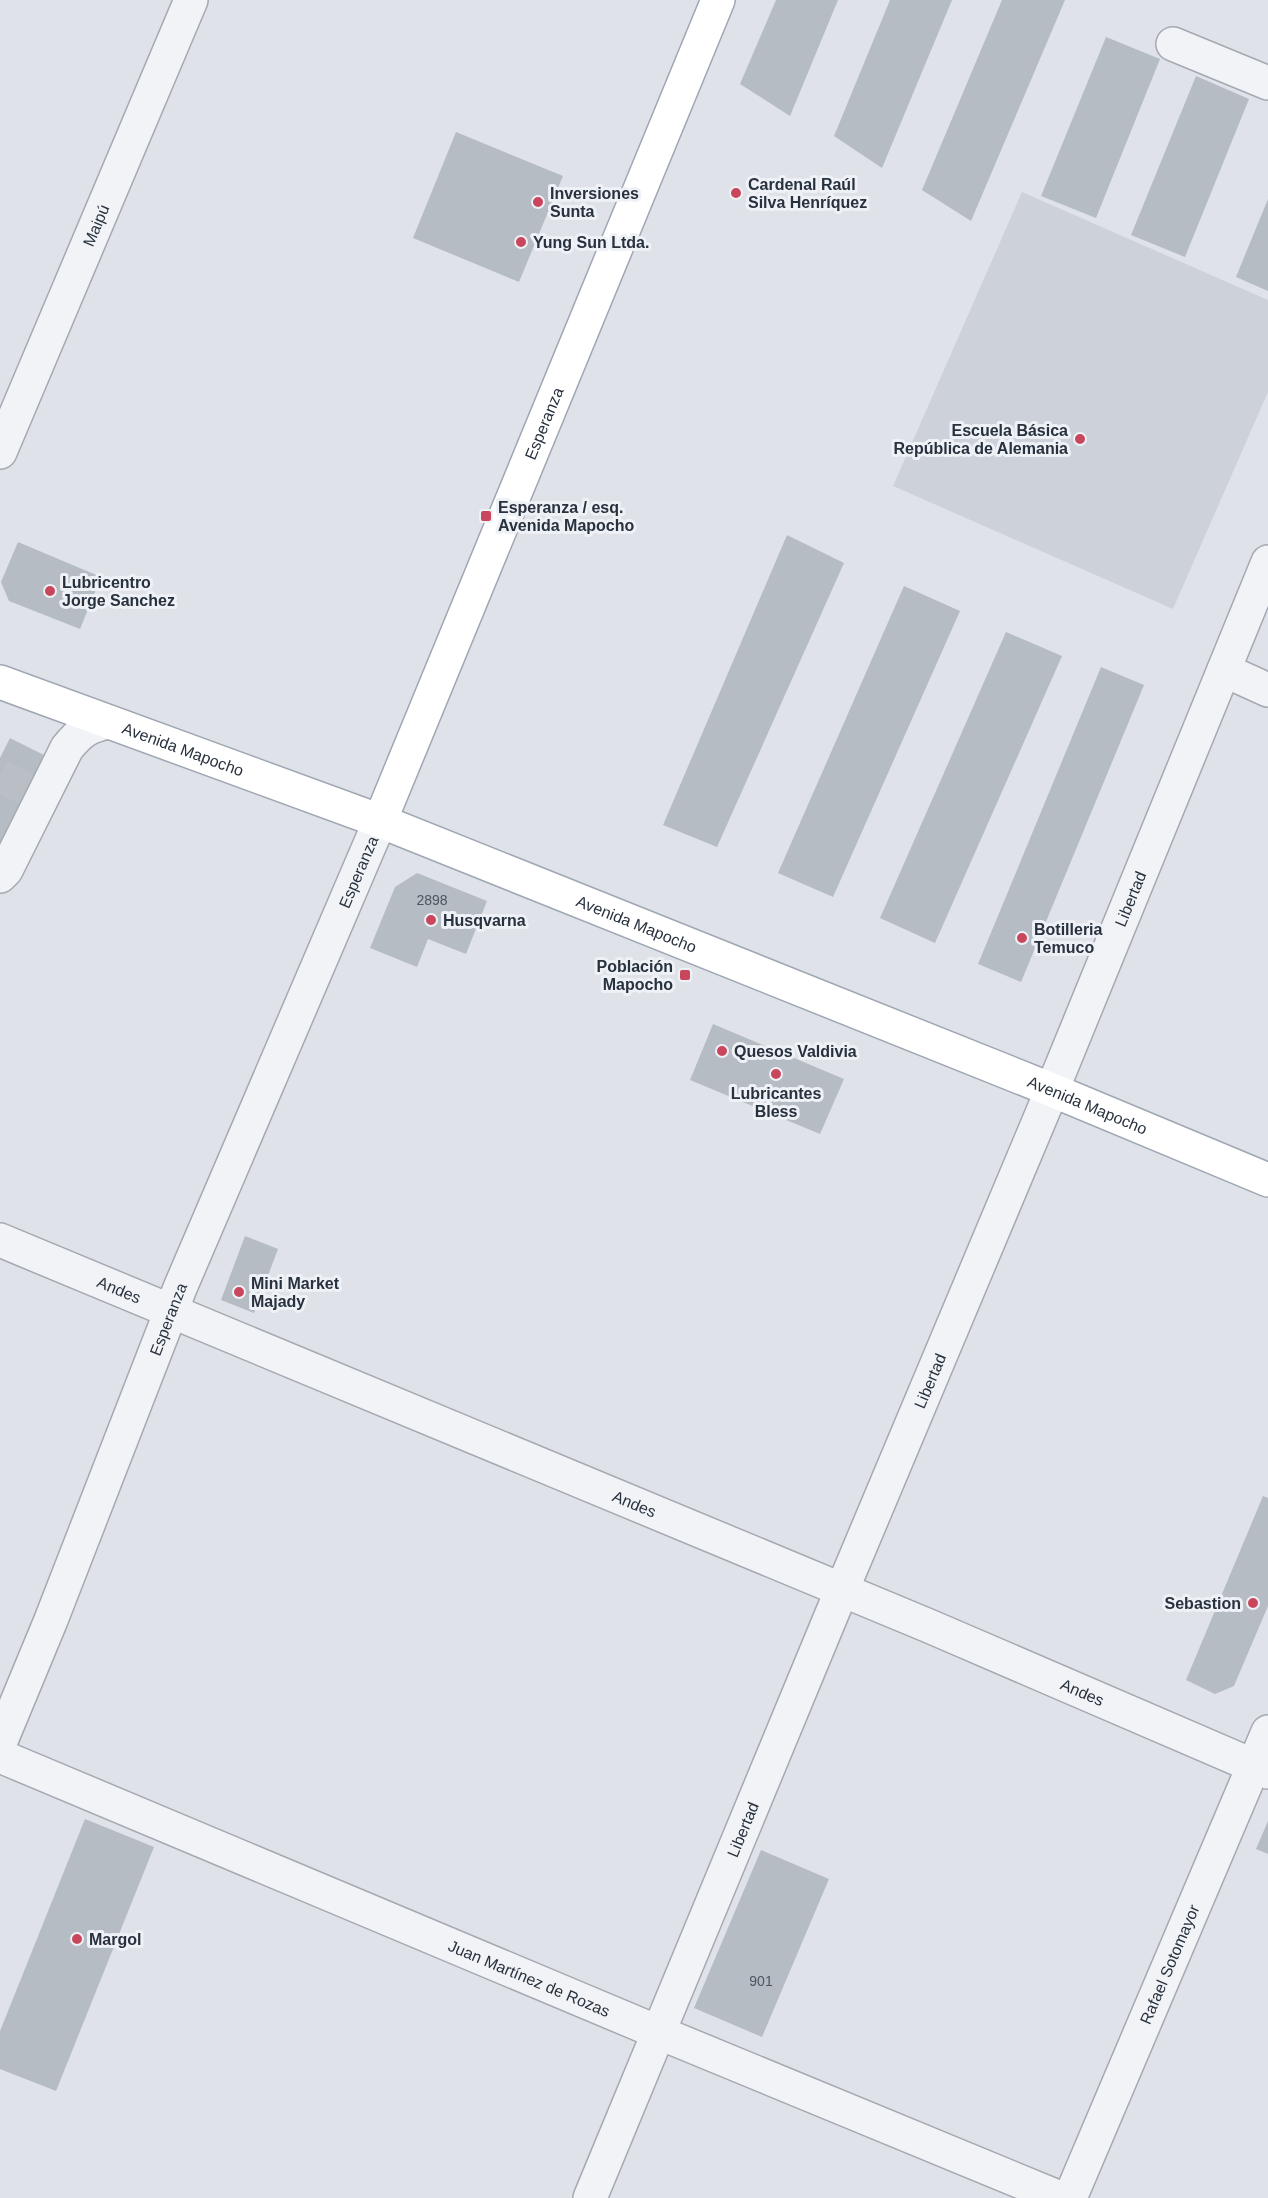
<svg xmlns="http://www.w3.org/2000/svg" width="1268" height="2198" font-family="Helvetica,sans-serif">
<style>
.built{fill:#cdd2da}
.building{fill:#b6bcc4}
.lines{fill:none;stroke-linecap:round;stroke-linejoin:round}
.minor-tunnel{stroke:#babfc6;stroke-width:33;stroke-dasharray:33 16;stroke-linecap:butt}
.minor-casing{stroke:#a4a9b2;stroke-width:36}
.major-casing{stroke:#9fa7b3;stroke-width:36}
.minor{stroke:#f1f3f6;stroke-width:33}
.major{stroke:#fff;stroke-width:33}
.poi-dot{fill:#c9475d;stroke:#eef1f5;stroke-width:2}
.labels{text-anchor:middle;stroke-width:6;stroke-linejoin:round;paint-order:stroke}
.number-label{font-size:14px;fill:#4c5460}
.poi-label{font-size:16px;font-weight:bold;fill:#28313e;stroke:#eef1f5;text-anchor:start}
.street-label{font-size:16px;fill:#28313e;stroke:#eef1f5}
</style>
<rect width="100%" height="100%" fill="#dfe2e8"/>
<!-- built -->
<path class="built" d="M1022,192l246,108v92l-95,217 -280,-123z"/>
<!-- building -->
<path class="building" d="M776,0h62l-48,116 -50,-32z
M890,0h62l-70,168 -48,-32z
M1002,0h63l-94,221 -49,-31z
M1106,37l54,22 -64,159 -55,-22z
M1196,76l53,23 -64,158 -54,-22z
M456,132l107,44 -44,106 -106,-44z
M1268,199v92l-32,-14z
M787,535l57,28 -127,284 -54,-22z
M18,542l83,35 -21,52 -71,-28 -8,-19z
M904,586l56,25 -127,286 -55,-24z
M1006,632l56,24 -127,287 -55,-25z
M1101,667l43,18 -123,297 -43,-18z
M10,738l40,20 -50,101v-101z
M417,873l70,28 -21,53 -38,-15 -11,28 -47,-19 25,-61z
M713,1024l131,55 -24,55 -130,-54z
M245,1236l33,13 -24,64 -33,-13z
M1263,1496l5,2v108l-34,80 -19,8 -29,-14z
M85,1819l69,28 -98,244 -56,-22v-38z
M1268,1821v33l-12,-5z
M761,1850l68,29 -67,158 -68,-29z"/>
<g class="lines">
<!-- minor-tunnel -->
<path class="minor-tunnel" d="M0,776l33,16"/>
<!-- minor casing -->
<g class="minor-casing">
<g id="minor">
<path d="M1173,44l95,39"/>
<path id="s1" d="M0,452l191,-452"/>
<path d="M1224,670l44,20"/>
<path d="M0,876l6,-6 61,-122c14,-17 20,-21 41,-26"/>
<path id="s2" d="M0,1240l929,386 339,146"/>
<path id="s3" d="M0,1743l51,-123 129,-332 200,-467"/>
<path id="s4" d="M0,1756l660,277 400,165"/>
<path id="s5" d="M590,2198l241,-582 221,-526 216,-528"/>
<path id="s6" d="M1070,2198l198,-466"/>
</g>
</g>
<!-- major casing -->
<g class="major-casing">
<g id="major">
<path id="s7" d="M0,682l380,139 672,269 216,90"/>
<path id="s8" d="M380,821l338,-821"/>
</g>
</g>
<!-- minor -->
<use href="#minor" class="minor"/>
<!-- major -->
<use href="#major" class="major"/>
</g>
<!-- markers -->
<g class="poi-dot">
<circle cx="736" cy="193" r="6"/>
<circle cx="538" cy="202" r="6"/>
<circle cx="521" cy="242" r="6"/>
<circle cx="1080" cy="439" r="6"/>
<rect x="480" y="510" width="12" height="12" rx="3"/>
<circle cx="50" cy="591" r="6"/>
<circle cx="431" cy="920" r="6"/>
<circle cx="1022" cy="938" r="6"/>
<rect x="679" y="969" width="12" height="12" rx="3"/>
<circle cx="722" cy="1051" r="6"/>
<circle cx="776" cy="1074" r="6"/>
<circle cx="239" cy="1292" r="6"/>
<circle cx="1253" cy="1603" r="6"/>
<circle cx="77" cy="1939" r="6"/>
</g>
<g class="labels">
<!-- number labels -->
<g class="number-label">
<text x="432" y="905">2898</text>
<text x="761" y="1986">901</text>
</g>
<!-- poi labels -->
<g class="poi-label">
<text x="748" y="190">Cardenal Raúl<tspan x="748" dy="18">Silva Henríquez</tspan></text>
<text x="550" y="199">Inversiones<tspan x="550" dy="18">Sunta</tspan></text>
<text x="533" y="248">Yung Sun Ltda.</text>
<text x="1068" y="436" text-anchor="end">Escuela Básica<tspan x="1068" dy="18">República de Alemania</tspan></text>
<text x="498" y="513">Esperanza / esq.<tspan x="498" dy="18">Avenida Mapocho</tspan></text>
<text x="62" y="588">Lubricentro<tspan x="62" dy="18">Jorge Sanchez</tspan></text>
<text x="443" y="926">Husqvarna</text>
<text x="1034" y="935">Botilleria<tspan x="1034" dy="18">Temuco</tspan></text>
<text x="673" y="972" text-anchor="end">Población<tspan x="673" dy="18">Mapocho</tspan></text>
<text x="734" y="1057">Quesos Valdivia</text>
<text x="776" y="1099" text-anchor="middle">Lubricantes<tspan x="776" dy="18">Bless</tspan></text>
<text x="251" y="1289">Mini Market<tspan x="251" dy="18">Majady</tspan></text>
<text x="1241" y="1609" text-anchor="end">Sebastion</text>
<text x="89" y="1945">Margol</text>
</g>
<!-- street labels -->
<g class="street-label">
<text dy="6" stroke="none"><textPath href="#s1" startOffset="246">Maipú</textPath></text>
<text dy="6" stroke="none"><textPath href="#s8" startOffset="430">Esperanza</textPath></text>
<text dy="6" stroke="none"><textPath href="#s7" startOffset="195">Avenida Mapocho</textPath></text>
<text dy="6" stroke="none"><textPath href="#s3" startOffset="942">Esperanza</textPath></text>
<text dy="6" stroke="none"><textPath href="#s5" startOffset="1407">Libertad</textPath></text>
<text dy="6" stroke="none"><textPath href="#s7" startOffset="681">Avenida Mapocho</textPath></text>
<text dy="6" stroke="none"><textPath href="#s7" startOffset="1167">Avenida Mapocho</textPath></text>
<text dy="6" stroke="none"><textPath href="#s2" startOffset="129">Andes</textPath></text>
<text dy="6" stroke="none"><textPath href="#s3" startOffset="456">Esperanza</textPath></text>
<text dy="6" stroke="none"><textPath href="#s5" startOffset="885">Libertad</textPath></text>
<text dy="6" stroke="none"><textPath href="#s2" startOffset="687">Andes</textPath></text>
<text dy="6" stroke="none"><textPath href="#s2" startOffset="1173">Andes</textPath></text>
<text dy="6" stroke="none"><textPath href="#s5" startOffset="399">Libertad</textPath></text>
<text dy="6" stroke="none"><textPath href="#s6" startOffset="254">Rafael Sotomayor</textPath></text>
<text dy="6" stroke="none"><textPath href="#s4" startOffset="574">Juan Martínez de Rozas</textPath></text>
</g>
</g>
</svg>
